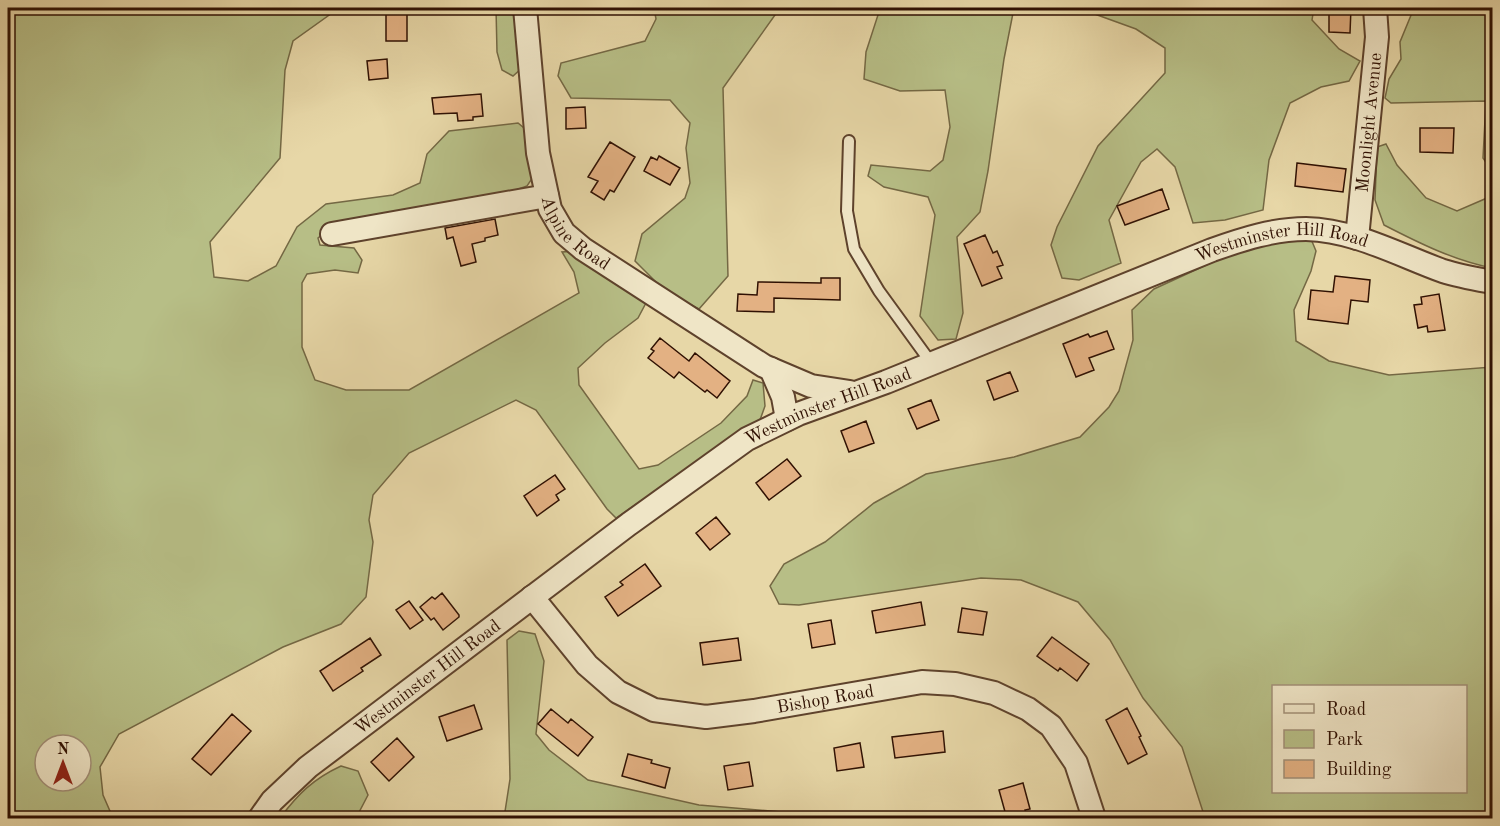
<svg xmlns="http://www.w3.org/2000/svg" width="1500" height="826" font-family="'Old Standard TT',serif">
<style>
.green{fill:#b7be86;stroke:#746844;stroke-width:1.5;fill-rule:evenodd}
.building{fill:#e3b183;stroke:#301103;stroke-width:1.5}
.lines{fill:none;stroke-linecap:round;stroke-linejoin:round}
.service-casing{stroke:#5e422c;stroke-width:14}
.minor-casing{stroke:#5e422c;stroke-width:26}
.service{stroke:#efe5c6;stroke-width:10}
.minor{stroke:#efe5c6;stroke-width:22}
.labels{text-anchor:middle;stroke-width:6;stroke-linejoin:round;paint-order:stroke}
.street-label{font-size:18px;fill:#301103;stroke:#efe5c6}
</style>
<rect width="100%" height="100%" fill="#e7d7a7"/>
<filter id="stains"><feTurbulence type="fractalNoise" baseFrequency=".00333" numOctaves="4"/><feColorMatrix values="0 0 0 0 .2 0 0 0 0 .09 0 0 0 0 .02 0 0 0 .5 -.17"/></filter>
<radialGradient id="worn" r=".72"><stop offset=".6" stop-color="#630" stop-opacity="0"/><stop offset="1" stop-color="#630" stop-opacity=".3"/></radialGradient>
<!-- green -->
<path class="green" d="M8,8h331l-46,33 -8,29 -5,88 -70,84 4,35 34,4 28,-15 21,-39 29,-23 67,-9 27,-12 7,-29 22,-23 69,-8 6,5 9,49 -6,9 -22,8 -176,35 -11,9 2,7 34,3 8,12 -4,13 -23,-3 -28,4 -5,9v64l13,33 31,10h63l170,-97 -5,-21 -12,-20 15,-1 70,50 -9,17 -33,25 -27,25 1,17 60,84 19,-4 63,-42 26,-27 6,-16 10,3 2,23 -5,14 -144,98 -9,-9 -71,-99 -20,-10 -107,53 -36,42 -4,25 4,22 -7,55 -25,27 -58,23 -164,87 -19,33 3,28 10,23h-105zM45,745h36v36h-36z
M496,8h21l6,59 -10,9 -11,-6 -5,-18z
M654,8h126l-57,80 5,188 -29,33 -32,-16 -32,-32 7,-27 43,-36 5,-15 -4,-35 4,-25 -20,-23 -99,-2 -13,-22 3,-13 84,-22 11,-22z
M873,8h141l-10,51 -16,112 -8,41 -23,25 6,76 -7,26 -18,1 -18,-24 15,-101 -7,-18 -44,-10 -16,-11 3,-11 59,6 13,-11 7,-33 -5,-37 -45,1 -36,-12 2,-27 12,-37z
M1078,8h236l-2,12 27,29 21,12 -11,20 -28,6 -31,16 -21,57 -6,50 -38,10 -32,3 -18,-56 -18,-18 -16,13 -32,58 12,43 -42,17 -17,-2 -11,-33 6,-18 41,-81 67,-73v-25l-29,-19z
M1414,8h78v163l-9,-13 3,-57 -95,2 -6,-5 4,-19 12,-20 -1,-17z
M1386,144l11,21 29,33 31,13 30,-13 5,-4v74c-39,-8 -73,-25 -108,-43l-9,-25 2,-53z
M1280,239h31l5,12 -5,20 -17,39 2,31 33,20 60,14 103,-8v451h-287l-23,-71 -39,-49 -33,-58 -32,-38 -57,-22 -40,-2 -182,27 -20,-1 -9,-18 14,-22 41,-22 49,-39 52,-29 88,-17 66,-20 29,-30 10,-16 14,-51 -1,-30 22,-21 85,-39zM1274,686h192v106h-192z
M519,631l16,3 9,27 -8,73 13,16 39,30 111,25 94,8 17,5h-306l6,-39 -3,-139z
M341,766l17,5 10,24 -12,23h-76c18,-24 33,-39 61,-52z"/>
<!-- building -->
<path class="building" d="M1329,8h22l-1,25 -21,-1z
M386,14h21v27h-21z
M387,59l1,19 -19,2 -2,-19z
M481,94l2,22 -10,1v3l-15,1 -1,-8 -23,1 -2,-16z
M585,107l1,21 -20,1v-21z
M1420,128h34l-1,25 -33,-1z
M610,142l25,15 -21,35 -4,-2 -6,10 -13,-8 7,-11 -10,-4z
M659,156l21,12 -10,17 -26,-14 7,-14 6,3z
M1297,163l49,6 -3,23 -48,-6z
M1162,189l7,20 -44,16 -8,-19z
M495,219l3,16 -13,3v3l-13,3 4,18 -15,4 -8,-29 -6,2 -2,-11z
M985,235l8,18 4,-2 6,14 -6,2 5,11 -20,8 -18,-42z
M1335,276l35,4 -2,22 -17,-2 -3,24 -40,-5 3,-29 22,2z
M821,278h19v22l-66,-2v14l-37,-1 1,-17 19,1 1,-13 63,1z
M1439,294l6,36 -17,2 -1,-6 -9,2 -4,-23 8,-1 -1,-7z
M1107,331l7,18 -25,9 5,12 -18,7 -13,-33 25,-10 2,3z
M660,338l29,23 6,-8 35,28 -13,17 -10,-8 -2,2 -26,-20 -5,6 -26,-20 6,-7 -3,-2z
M1010,372l8,19 -24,9 -7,-19z
M931,400l8,20 -22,9 -9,-20z
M866,421l8,22 -25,9 -8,-21z
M787,459l14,17 -32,24 -13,-17z
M555,475l10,14 -9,6 3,5 -22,16 -13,-20z
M716,517l14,17 -20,16 -14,-17z
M645,564l16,22 -43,30 -13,-19 18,-12 -3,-3z
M442,593l17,22v2l-16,13 -9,-12 -3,2 -11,-13 12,-10 3,2z
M409,601l14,19 -13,9 -14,-19z
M921,602l4,23 -49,8 -4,-22z
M962,608l25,4 -4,23 -25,-3z
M831,620l4,24 -23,4 -4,-24z
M1052,637l37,27 -12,17 -17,-13 -2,3 -21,-15z
M370,638l11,17 -20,13 2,3 -30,20 -13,-20z
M738,638l3,22 -38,5 -3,-22z
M474,705l8,24 -35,12 -8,-24z
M1127,708l14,28 -2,1 8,17 -19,10 -22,-44z
M551,709l17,14 3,-4 22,18 -15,19 -40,-32z
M232,714l19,17 -40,44 -19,-16z
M943,731l2,21 -50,6 -3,-21z
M397,738l17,19 -25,24 -18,-19z
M860,743l4,24 -27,4 -3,-23z
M628,754l24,6 -1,3 19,5 -5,20 -43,-12z
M749,762l4,24 -25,4 -4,-24z
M1023,783l7,26 -5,1 3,9h-21l-8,-29z"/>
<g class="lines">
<!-- service casing -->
<g class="service-casing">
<path id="service" d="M849,141l-2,70 7,38 25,42 53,73"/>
</g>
<!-- minor casing -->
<g class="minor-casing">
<g id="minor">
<path id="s1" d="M525,8l13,145 12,56 14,24 19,16 181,117 47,20 39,6"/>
<path d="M332,234l215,-38"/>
<path id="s2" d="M1357,238l20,-201 -2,-29"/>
<path d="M771,369l12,28 4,22"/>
<path id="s3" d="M532,597l55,68 31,27 36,18 52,7 48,-6 168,-29 33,2 39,9 34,16 23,17 25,37 18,55"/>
<path id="s4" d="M260,818l12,-17 36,-34 321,-243 118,-85 51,-25 88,-32 326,-132c31,-11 62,-21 94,-21 48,1 93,26 137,42 16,5 33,8 49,11"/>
</g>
</g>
<!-- service -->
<use href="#service" class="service"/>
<!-- minor -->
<use href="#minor" class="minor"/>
</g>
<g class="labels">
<!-- street labels -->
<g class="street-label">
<text dy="6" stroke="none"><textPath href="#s2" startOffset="116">Moonlight Avenue</textPath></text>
<text dy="6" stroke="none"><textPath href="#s1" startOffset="238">Alpine Road</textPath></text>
<text dy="6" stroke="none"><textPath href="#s4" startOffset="1192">Westminster Hill Road</textPath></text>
<text dy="6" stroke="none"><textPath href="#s4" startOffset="706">Westminster Hill Road</textPath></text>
<text dy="6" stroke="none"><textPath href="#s4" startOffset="220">Westminster Hill Road</textPath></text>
<text dy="6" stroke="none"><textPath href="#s3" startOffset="342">Bishop Road</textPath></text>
</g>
</g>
<!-- margin -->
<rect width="1500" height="826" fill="none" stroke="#e7d7a7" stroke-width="30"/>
<rect x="9" y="9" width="1482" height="808" fill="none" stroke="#301103" stroke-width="3"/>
<rect x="15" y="15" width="1470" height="796" fill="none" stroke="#301103" stroke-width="1.5"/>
<!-- legend -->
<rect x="1272" y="685" width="195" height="108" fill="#efe5c6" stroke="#a39078" stroke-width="1.5"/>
<rect x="1284" y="704" width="30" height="9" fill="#efe5c6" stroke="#a39078" stroke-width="1.5"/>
<text x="1326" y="715" font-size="18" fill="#301103">Road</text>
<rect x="1284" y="730" width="30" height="18" fill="#b7be86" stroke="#a39078" stroke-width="1.5"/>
<text x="1326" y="745" font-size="18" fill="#301103">Park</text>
<rect x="1284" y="760" width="30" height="18" fill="#e3b183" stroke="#a39078" stroke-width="1.5"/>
<text x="1326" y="775" font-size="18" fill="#301103">Building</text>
<!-- north arrow -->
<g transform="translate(63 763)"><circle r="28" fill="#efe5c6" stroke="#a39078" stroke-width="1.5"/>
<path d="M0-4.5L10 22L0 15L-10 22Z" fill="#8f2418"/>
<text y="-9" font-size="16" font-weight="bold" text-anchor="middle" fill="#301103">N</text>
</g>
<rect width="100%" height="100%" filter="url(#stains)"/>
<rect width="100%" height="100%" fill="url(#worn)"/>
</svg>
